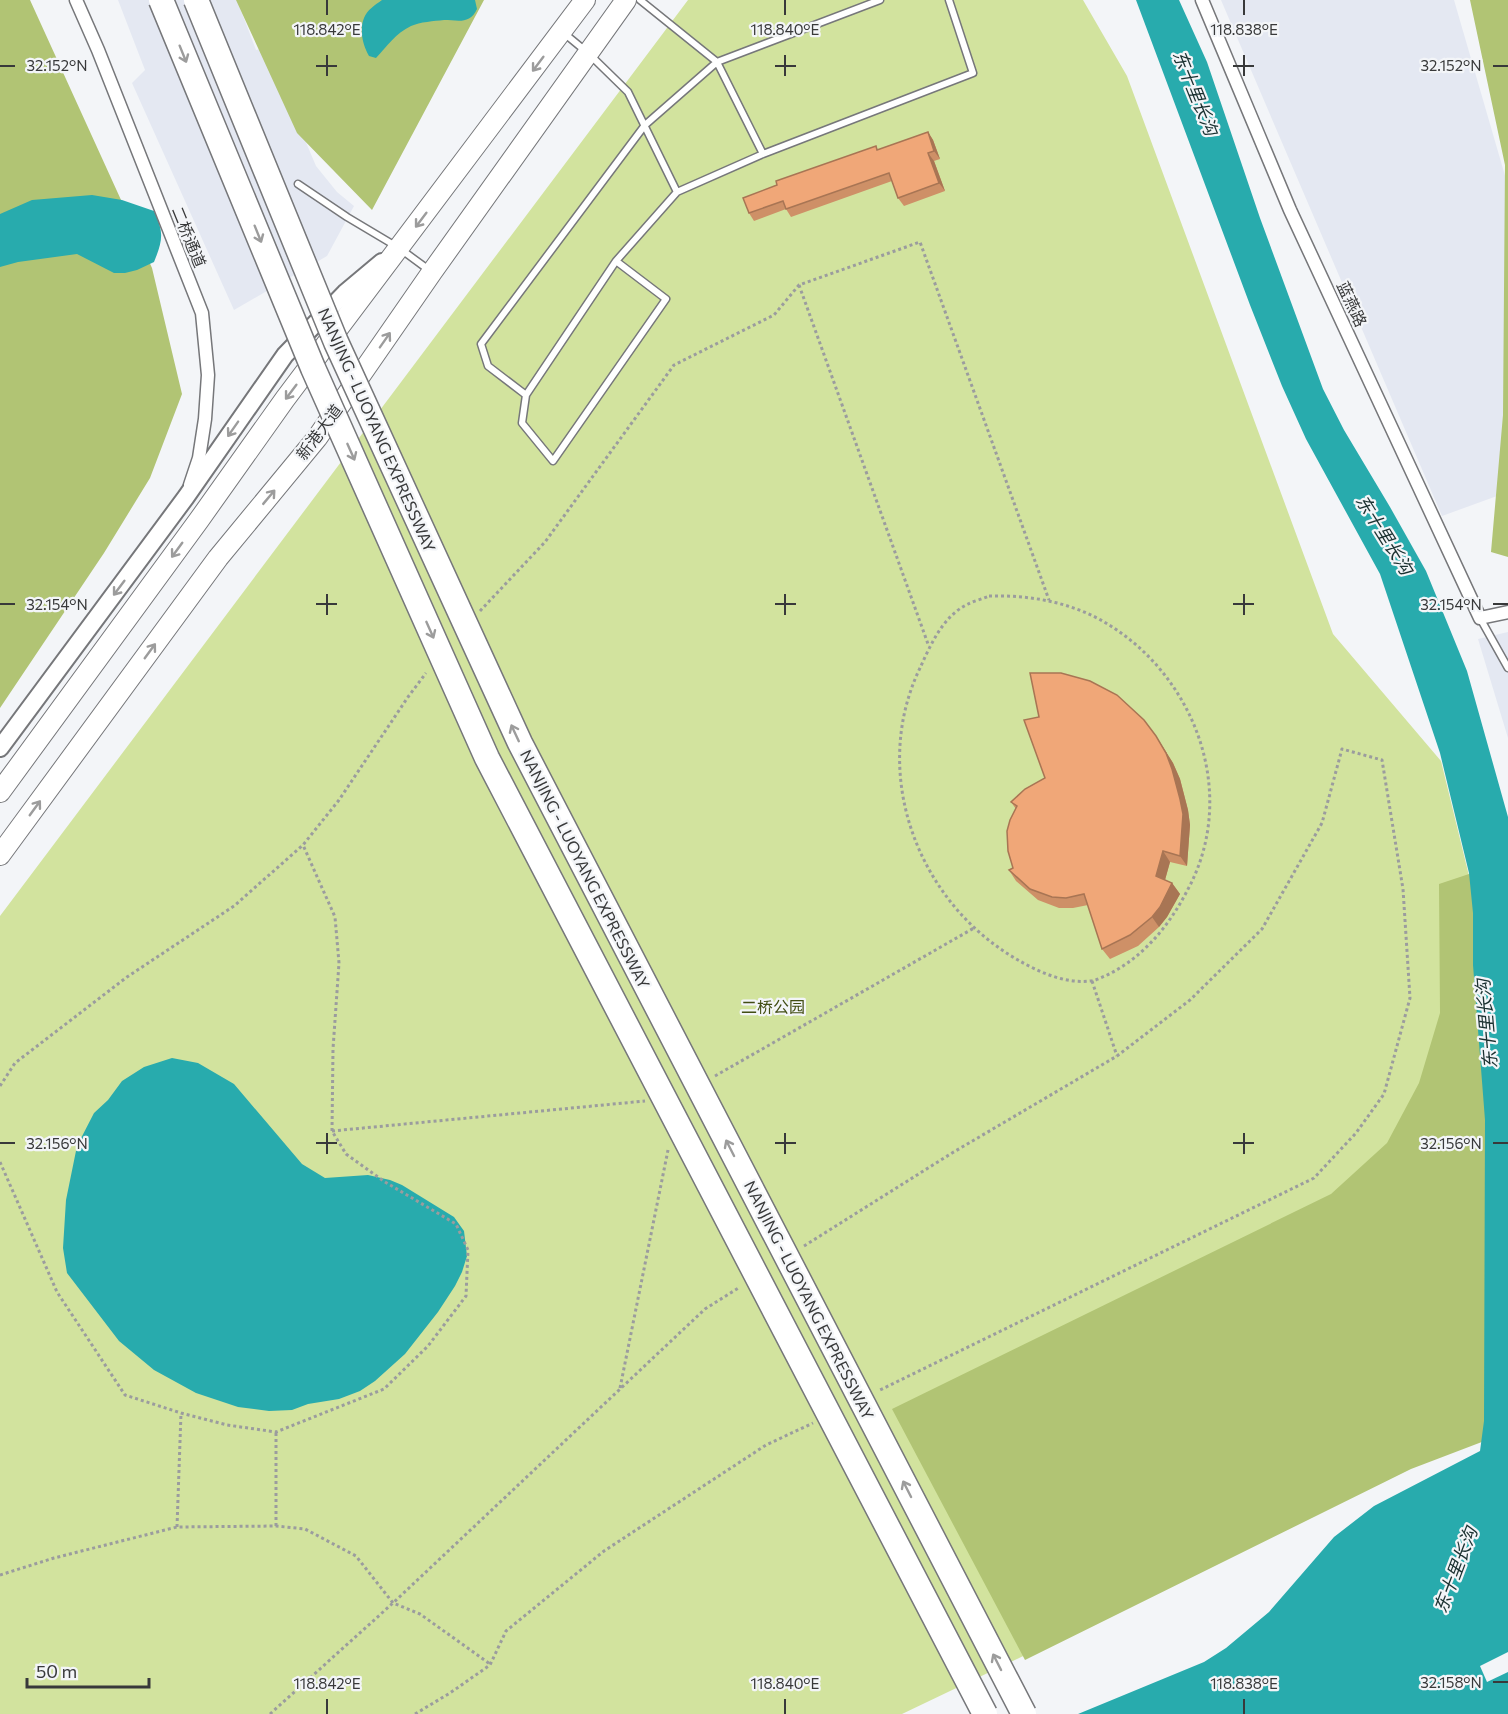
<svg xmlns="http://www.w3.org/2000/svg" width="1508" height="1714" font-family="Commissioner,'Noto Sans SC',sans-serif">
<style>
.built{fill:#e4e8f2}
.green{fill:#d2e39e}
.forest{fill:#b1c474}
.water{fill:#28abad}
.pier{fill:#f3f5f8}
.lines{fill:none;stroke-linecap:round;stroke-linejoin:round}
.service-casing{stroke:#76777a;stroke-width:9}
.minor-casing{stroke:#76777a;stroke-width:15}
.tertiary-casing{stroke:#76777a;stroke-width:20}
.primary-casing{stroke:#76777a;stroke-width:22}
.path{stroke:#9b9c9e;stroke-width:3;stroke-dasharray:3 3;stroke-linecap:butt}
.service{stroke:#fff;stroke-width:6}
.minor{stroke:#fff;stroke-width:12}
.tertiary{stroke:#fff;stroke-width:16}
.primary{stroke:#fff;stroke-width:20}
.motorway-bridge-casing{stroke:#76777a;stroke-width:27;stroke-linecap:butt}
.motorway-bridge{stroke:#fff;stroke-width:24}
.wall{fill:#ce9067}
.shaded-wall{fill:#a87554}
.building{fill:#f0a778;stroke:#a87554;stroke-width:1.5}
.oneway{stroke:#9c9c9c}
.ticks{fill:none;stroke:#38393a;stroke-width:2}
.labels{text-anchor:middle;stroke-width:4.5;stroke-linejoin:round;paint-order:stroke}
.street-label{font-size:16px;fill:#38393a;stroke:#f3f5f8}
.park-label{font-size:16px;fill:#424e13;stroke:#f3f5f8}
.water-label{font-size:18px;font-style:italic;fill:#1b3131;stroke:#f3f5f8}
.ticks-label{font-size:15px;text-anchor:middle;fill:#38393a;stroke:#f3f5f8;stroke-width:4.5;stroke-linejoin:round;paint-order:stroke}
</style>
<rect width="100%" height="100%" fill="#f3f5f8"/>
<!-- built -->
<path class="built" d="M118,0h119l19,50 10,-2 50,118 21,26 17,14 -27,50 -93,54 -102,-227 13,-13z
M1221,0h233l54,186v306l-66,24z
M1508,632v106l-30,-99z"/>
<!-- green -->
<path class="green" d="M688,0h395l44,76 206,558 108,127 50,205 -315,617 -274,131h-902v-798z"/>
<!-- forest -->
<path class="forest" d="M0,0h30l122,268 30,126 -32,84 -46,75 -104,155z
M236,0h248l-112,210 -75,-77z
M1470,0h38v557l-17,-5 12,-137 2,-250z
M1508,861v571l-97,37 -386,191 -133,-251 439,-215 56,-51 32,-60 21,-70 -1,-129z"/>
<!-- water -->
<path class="water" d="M382,0h93l2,9c-7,16 -20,11 -33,11 -10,1 -24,2 -33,6 -15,7 -24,20 -35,32l-7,-2c-6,-10 -10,-26 -5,-38 3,-8 11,-13 18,-18z
M1136,0h43l28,62 53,156 63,171 21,41 46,77 36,64 41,100 41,146v897h-430l126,-52 22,-14 43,-36 65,-75 40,-31 106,-55 4,-30 1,-301 -12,-155v-52l-4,-40 -29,-120 -60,-179 -74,-135 -24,-53 -32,-81z
M92,195l30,5 32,11c10,21 9,29 0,51l-17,8 -12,3h-11l-37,-19 -59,8 -18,5v-53l32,-14z
M172,1058l26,5 36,21 68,80 23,14 43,-3 22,5 12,5 52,32 10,14 3,25 -5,16 -7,14 -17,26 -33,42 -30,27 -15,10 -21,8 -31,5 -16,6 -23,1 -31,-4 -42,-14 -42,-23 -35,-29 -52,-68 -4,-25 3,-48 11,-54 17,-33 14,-13 14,-19 22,-14z"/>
<!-- pier -->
<path class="pier" d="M1508,1652v20l-21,10 -7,-16z"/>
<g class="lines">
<!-- service casing -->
<g class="service-casing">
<path id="service" d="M640,0l77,62 46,92
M565,34l23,19 40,39 49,100
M298,184l49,33 52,31 30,22
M616,261l50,38 -113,162 -31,-38 4,-28 -38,-29 -7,-22 164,-219 72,-63 163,-62
M526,395l90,-134 61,-69 86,-38 210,-81 -24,-73
M1480,618l28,50"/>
</g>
<!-- minor casing -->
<g class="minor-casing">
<path id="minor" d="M76,0l22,50 104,263 6,62 -3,44 -6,39 -9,27
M1202,0l88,210 190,408 28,-6"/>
</g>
<!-- tertiary casing -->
<g class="tertiary-casing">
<path id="tertiary" d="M0,748l186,-251 99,-142 60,-62 37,-31"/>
</g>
<!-- primary casing -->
<g class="primary-casing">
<path id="primary" d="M0,792l199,-272 86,-121 300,-399
M0,855l218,-297 99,-120 115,-166 194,-272"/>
</g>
<!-- path -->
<path class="path" d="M799,285l129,359
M989,596c38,-1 76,5 110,23 95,52 142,174 88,272 -18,35 -45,68 -82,85 -5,2 -10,5 -15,5 -25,3 -51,-9 -72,-21 -100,-57 -149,-186 -98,-292 11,-24 23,-52 48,-64 6,-3 14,-5 21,-8z
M480,611l65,-69 129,-177 100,-50 25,-30 121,-43 129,358
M1092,981l25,75
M715,1076l259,-148
M0,1086l15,-23 112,-86 107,-71 69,-61 36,-45 69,-103 18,-24
M332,1131l313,-30
M0,1162l57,130 68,103 56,18 46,12 49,7 108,-43 44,-43 38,-50 2,-46 -12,-26 -71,-42 -39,-28 -14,-23 1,-82 6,-86 -4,-46 -32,-72
M804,1246l148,-93 165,-97 73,-56 72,-71 60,-106 20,-74 40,11 21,129 7,109 -26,96 -28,39 -42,45 -436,213
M620,1388l48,-238
M276,1526v-94
M177,1527l4,-114
M0,1575l54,-17 123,-31 99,-1 29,3 51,27 37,47 27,11 70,50
M270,1714l123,-111 312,-294 35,-22
M415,1714l35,-21 40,-28 16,-34 98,-80 162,-106 47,-22"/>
<!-- service -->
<use href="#service" class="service"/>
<!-- minor -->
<use href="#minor" class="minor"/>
<!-- tertiary -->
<use href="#tertiary" class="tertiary"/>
<!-- primary -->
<use href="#primary" class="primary"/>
<!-- motorway-bridge casing -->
<g class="motorway-bridge-casing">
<path id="motorway-bridge" d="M161,0l152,368 174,390 498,956
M196,0l140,342 184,401 504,971"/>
</g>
<!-- motorway-bridge -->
<use href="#motorway-bridge" class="motorway-bridge"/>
</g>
<!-- wall -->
<path class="wall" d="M928,132l5,8 7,19 -6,2 11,30 -41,15 -6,-8 -6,-17 -101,36 -5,-8 -32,12 -5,-8 28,-28 99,-39 2,4z
M1163,747l10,16 7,16 8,31 2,15 -3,41 -17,-4 -5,18 7,3 8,11 -13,23 -8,10 -21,19 -28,13 -8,-10 -14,-44 -15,3h-14l-21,-8 -22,-19 -7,-11 4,-2 3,-59 -5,-7z"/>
<!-- shaded-wall -->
<path class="shaded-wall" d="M928,132l5,8 7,19 -6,-8z
M928,153l6,8 11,30 -6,-8z
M1156,736l17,27 7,16 8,31 2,15 -3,41 -7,-10z
M1163,851l7,11 -7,25 -7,-11z
M1172,883l8,11 -13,23 -8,10 -7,-10z"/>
<!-- building -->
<path class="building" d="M928,132l6,19 -6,2 11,30 -41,15 -9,-25 -103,36 -3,-8 -34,12 -6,-15 34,-13 -1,-4 100,-35 1,4z
M1030,673h31l29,8 27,14 27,25 12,16 10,17 6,16 8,30 3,15 -3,42 -17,-5 -7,25 16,7 -12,24 -8,10 -22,18 -28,14 -18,-55 -18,4 -14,-1 -22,-8 -21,-19 4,-2 -5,-17 -1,-20 3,-11 7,-14 -6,-4 14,-13 20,-11 -21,-58 15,-3z"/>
<!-- one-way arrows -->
<defs><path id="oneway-shaft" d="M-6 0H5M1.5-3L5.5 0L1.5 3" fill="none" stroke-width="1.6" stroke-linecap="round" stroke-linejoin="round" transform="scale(1.5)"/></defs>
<g class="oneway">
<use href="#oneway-shaft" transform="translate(183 54) rotate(68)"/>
<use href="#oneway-shaft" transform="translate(538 64) rotate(127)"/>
<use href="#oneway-shaft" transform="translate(421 220) rotate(127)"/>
<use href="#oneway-shaft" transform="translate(258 234) rotate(68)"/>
<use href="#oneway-shaft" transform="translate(385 340) rotate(-55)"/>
<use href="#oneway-shaft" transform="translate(291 392) rotate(127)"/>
<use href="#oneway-shaft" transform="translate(233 429) rotate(125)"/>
<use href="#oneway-shaft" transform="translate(351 452) rotate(66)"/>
<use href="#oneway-shaft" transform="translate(269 497) rotate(-50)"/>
<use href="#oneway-shaft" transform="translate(177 550) rotate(126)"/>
<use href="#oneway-shaft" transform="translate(119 588) rotate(127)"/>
<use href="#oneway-shaft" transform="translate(430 630) rotate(66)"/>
<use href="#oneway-shaft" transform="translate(150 651) rotate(-54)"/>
<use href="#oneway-shaft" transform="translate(515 733) rotate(-115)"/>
<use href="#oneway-shaft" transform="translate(35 808) rotate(-54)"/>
<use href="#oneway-shaft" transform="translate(730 1148) rotate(-117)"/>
<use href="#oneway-shaft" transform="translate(907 1489) rotate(-117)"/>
<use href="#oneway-shaft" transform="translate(997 1662) rotate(-117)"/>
</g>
<!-- ticks -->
<path class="ticks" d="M327,0v15M785,0v15M1244,0v15M327,55v21M785,55v21M1244,55v21M0,66h15M316,66h21M775,66h21M1233,66h21M1493,66h15M327,594v21M785,594v21M1244,594v21M0,604h15M316,604h21M775,604h21M1233,604h21M1493,604h15M327,1133v21M785,1133v21M1244,1133v21M0,1143h15M316,1143h21M775,1143h21M1233,1143h21M1493,1143h15M1493,1682h15M327,1699v15M785,1699v15M1244,1699v15"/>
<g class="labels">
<!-- street labels -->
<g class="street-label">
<text transform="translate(189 237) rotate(68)" y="6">二桥通道</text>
<text transform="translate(1352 304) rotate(65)" y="6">蓝燕路</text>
<text transform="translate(377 430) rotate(66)" y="6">NANJING - LUOYANG EXPRESSWAY</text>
<text transform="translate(319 432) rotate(-53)" y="6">新港大道</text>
<text transform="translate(585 869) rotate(63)" y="6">NANJING - LUOYANG EXPRESSWAY</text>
<text transform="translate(809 1300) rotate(63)" y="6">NANJING - LUOYANG EXPRESSWAY</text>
</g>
<!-- park labels -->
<g class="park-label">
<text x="773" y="1013">二桥公园</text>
</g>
<!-- water labels -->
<g class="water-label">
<text transform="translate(1195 93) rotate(68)" y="6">东十里长沟</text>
<text transform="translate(1384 535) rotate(58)" y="6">东十里长沟</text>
<text transform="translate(1487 1024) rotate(-95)" y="6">东十里长沟</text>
<text transform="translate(1456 1570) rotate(-69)" y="6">东十里长沟</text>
</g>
</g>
<g class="ticks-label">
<text x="327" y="35">118.842°E</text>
<text x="785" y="35">118.840°E</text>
<text x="1244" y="35">118.838°E</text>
<text x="1451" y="71">32.152°N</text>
<text x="57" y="71">32.152°N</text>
<text x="1451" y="610">32.154°N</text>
<text x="57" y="610">32.154°N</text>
<text x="1451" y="1149">32.156°N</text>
<text x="57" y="1149">32.156°N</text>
<text x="1451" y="1688">32.158°N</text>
<text x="327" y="1689">118.842°E</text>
<text x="785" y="1689">118.840°E</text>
<text x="1244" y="1689">118.838°E</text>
</g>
<!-- scale -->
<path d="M27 1678v9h122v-9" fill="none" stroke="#38393a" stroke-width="3"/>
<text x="36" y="1678" font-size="18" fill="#38393a" stroke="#f3f5f8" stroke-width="4.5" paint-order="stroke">50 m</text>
</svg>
